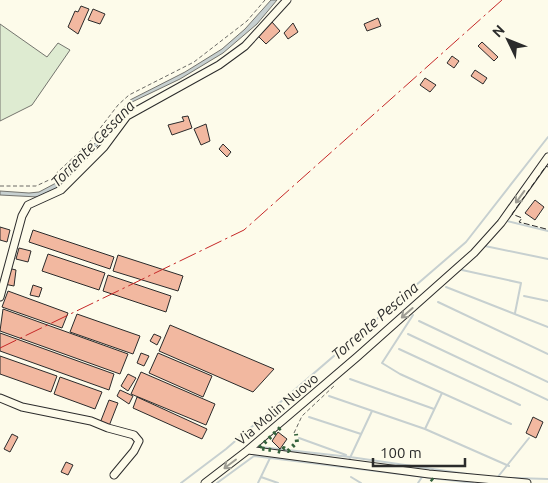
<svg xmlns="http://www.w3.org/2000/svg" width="548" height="483" font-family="Ubuntu,sans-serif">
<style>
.green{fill:#deebd1;stroke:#74746e}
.water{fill:#c7d0d0;stroke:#74746e}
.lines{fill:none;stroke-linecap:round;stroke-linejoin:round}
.stream{stroke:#c7d0d0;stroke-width:2}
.building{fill:#f2b8a0;stroke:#2b2b2b}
.minor-casing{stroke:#2b2b2b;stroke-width:9}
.path{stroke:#6a6964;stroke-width:1;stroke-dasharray:4 2.5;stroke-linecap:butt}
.minor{stroke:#fdfbea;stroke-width:7}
.hedge{stroke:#34623c;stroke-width:4;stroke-dasharray:2.5 4;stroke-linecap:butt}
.fence{stroke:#2b2b2b;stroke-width:1;stroke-dasharray:6 2.5;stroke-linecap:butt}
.power{stroke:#c62828;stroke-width:1;stroke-dasharray:18 4 2.5 4;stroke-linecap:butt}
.oneway{stroke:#9e9d94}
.labels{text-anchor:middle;stroke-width:4;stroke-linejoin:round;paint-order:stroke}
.street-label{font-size:14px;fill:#2b2b2b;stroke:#fdfbea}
.water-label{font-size:15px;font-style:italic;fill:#2b2b2b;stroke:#fdfbea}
</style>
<rect width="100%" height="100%" fill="#fdfbea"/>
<!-- green -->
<path class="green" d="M0,24l47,33 11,-14 12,7 -38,55 -32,16z"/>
<!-- water -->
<path class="water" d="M271,0h6l-20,24 -34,29 -43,26 -48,23 -26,35 -52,53 -16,7 -38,-2v-4l29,2 10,-1 17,-9 49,-50 25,-33 55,-28 37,-23 23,-20z"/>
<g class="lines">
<!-- stream -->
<path class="stream" d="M507,221l41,10
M485,246l63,13
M462,270l59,13 -6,30
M446,287l102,40
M524,296l24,5
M438,302l110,52
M413,315l-31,48 18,11 111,50
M419,321l129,61
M408,334l140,66
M399,349l121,56
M350,379l84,30
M329,396l96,33 84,37
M309,417l52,17
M425,429l17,-36
M299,438l47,17
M261,447l89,10 124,18
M349,460l23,-49
M261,477l17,6
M351,477l10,6
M497,478l32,-40
M514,478l34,1
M181,483l45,-34 240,-207 82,-105
M217,483l37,-27 219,27
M258,483l12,-25
M418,483l4,-6"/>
</g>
<!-- building -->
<path class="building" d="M81,6l8,3 -11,25 -10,-7 7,-16 3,1z
M93,9l12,5 -5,10 -12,-4z
M378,18l3,8 -14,5 -3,-7z
M272,22l8,9 -14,13 -8,-8z
M293,23l5,9 -10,7 -4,-6z
M482,42l16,15 -4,4 -16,-15z
M452,56l7,5 -5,7 -7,-5z
M475,70l12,8 -4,6 -12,-8z
M425,78l11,7 -6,7 -10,-7z
M188,116l4,12 -20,7 -4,-10 16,-4 -2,-4z
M206,124l4,17 -9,4 -7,-16z
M223,144l8,8 -4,5 -8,-8z
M535,200l9,7 -9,13 -10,-7z
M0,227l10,3 -3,12 -7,-2z
M33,230l81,27 -4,12 -81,-27z
M19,248l12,3 -3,11 -12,-3z
M48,254l57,19 -6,17 -57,-19z
M118,255l65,21 -5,15 -65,-20z
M8,268l8,2 -2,16 -10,-2z
M108,275l63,21 -5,16 -63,-21z
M33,285l9,3 -3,9 -9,-2z
M8,291l60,22 -6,15 -60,-21z
M3,309l125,45 -8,20 -120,-43z
M77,314l63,22 -7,18 -63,-22z
M170,325l104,44 -21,23 -94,-41z
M0,333l114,41 -5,16 -109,-39z
M154,334l7,3 -4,8 -7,-4z
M141,353l8,3 -5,10 -7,-3z
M158,353l54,23 -9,21 -54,-24z
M0,356l57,20 -6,16 -51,-18z
M141,372l74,32 -9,21 -75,-31z
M128,374l8,4 -8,13 -7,-5z
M60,377l42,15 -7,17 -41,-15z
M120,390l13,6 -4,8 -12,-8z
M137,397l70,32 -5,10 -69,-31z
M109,400l9,3 -9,23 -9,-3z
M533,417l10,5 -7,16 -10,-5z
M278,432l9,7 -7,10 -8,-8z
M12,434l6,3 -8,15 -6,-3z
M66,462l7,3 -5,10 -7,-3z"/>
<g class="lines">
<!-- minor casing -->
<g class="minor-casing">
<path id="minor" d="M0,297l22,-81 6,-11 33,-15 43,-43 23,-31 92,-51 26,-19 42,-46
M0,398l22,9 69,14 17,7 26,7 5,6 -5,10 -20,24
M248,450l181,24 98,9
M205,483l43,-33 109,-93 117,-104 27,-30 47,-66"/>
</g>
<!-- path -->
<path class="path" d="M0,186h36l13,-6 39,-36 30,-39 11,-10 65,-33 53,-41 18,-21
M294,433l8,-17 33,-31"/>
<!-- minor -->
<use href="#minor" class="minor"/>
<!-- hedge -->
<path class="hedge" d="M271,450l-12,-2 22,-21
M278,451l3,1 3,-4 4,3 9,-9 -1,-8
M431,479l5,4"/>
<!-- fence -->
<path class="fence" d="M546,229l-27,-7 3,-4 -10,-4 34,-48 2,1"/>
<!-- power -->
<path class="power" d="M0,348l244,-118 258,-230"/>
</g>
<!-- one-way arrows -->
<defs><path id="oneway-shaft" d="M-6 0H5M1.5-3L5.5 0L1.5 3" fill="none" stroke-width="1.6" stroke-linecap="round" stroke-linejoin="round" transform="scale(1.25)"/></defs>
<g class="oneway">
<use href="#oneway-shaft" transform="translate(520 197) rotate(126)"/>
<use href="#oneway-shaft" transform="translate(407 313) rotate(139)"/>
<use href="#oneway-shaft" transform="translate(230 464) rotate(143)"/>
</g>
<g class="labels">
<!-- street labels -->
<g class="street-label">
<text transform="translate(277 409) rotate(-40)" y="5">Via Molin Nuovo</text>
</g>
<!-- water labels -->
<g class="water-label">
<text transform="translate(93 144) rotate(-46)" y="5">Torrente Cessana</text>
<text transform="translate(375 321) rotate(-41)" y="5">Torrente Pescina</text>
</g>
</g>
<!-- north arrow -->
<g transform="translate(508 40) rotate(313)" stroke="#fdfbea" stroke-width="4" paint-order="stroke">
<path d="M0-4L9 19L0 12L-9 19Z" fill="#2b2b2b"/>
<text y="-8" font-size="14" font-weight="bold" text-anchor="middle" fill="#2b2b2b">N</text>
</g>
<!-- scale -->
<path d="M373 458v8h92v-8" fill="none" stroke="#2b2b2b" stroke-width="2.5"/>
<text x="380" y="458" font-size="15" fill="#2b2b2b" stroke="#fdfbea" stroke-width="4" paint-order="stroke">100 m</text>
</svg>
